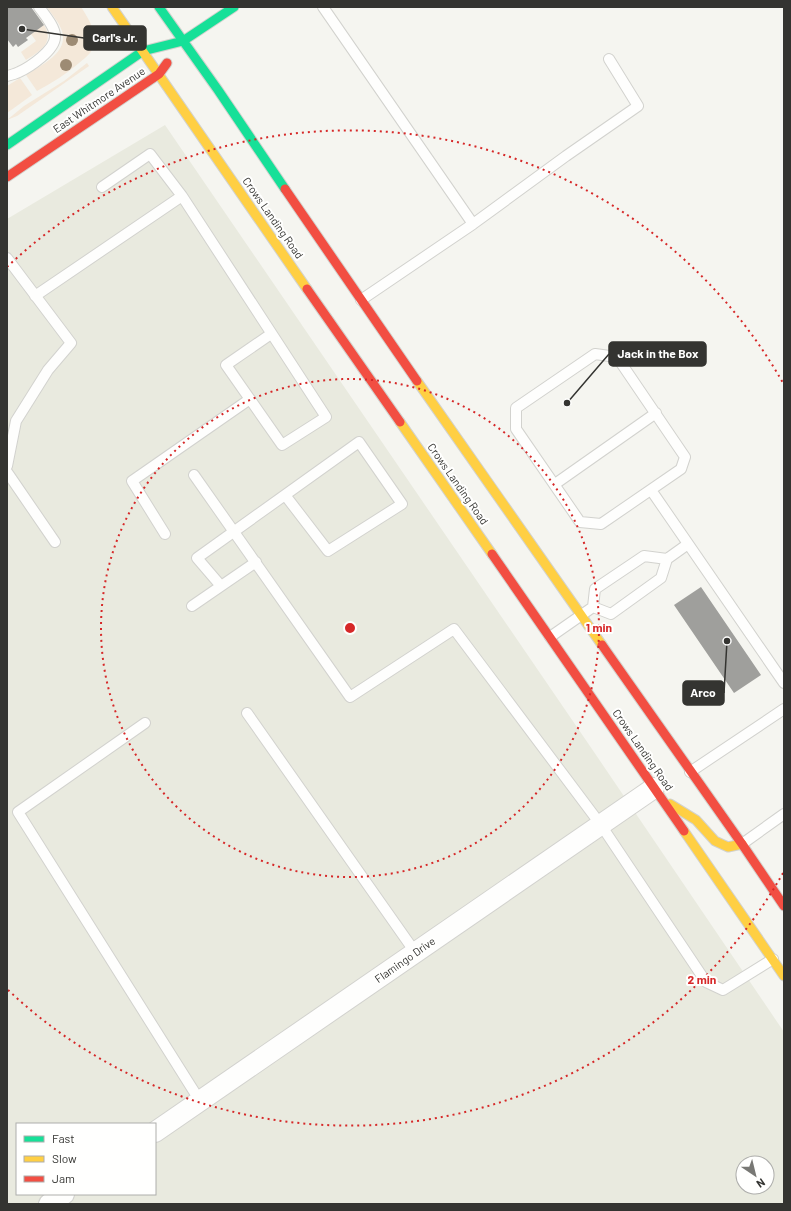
<svg xmlns="http://www.w3.org/2000/svg" width="791" height="1211" font-family="Barlow,sans-serif">
<style>
.built{fill:#e9eadf;fill-rule:evenodd}
.green{fill:#f4e8d9}
.building{fill:#9f9f9c}
.lines{fill:none;stroke-linecap:round;stroke-linejoin:round}
.lane-casing{stroke:#d2d2ce;stroke-width:12}
.street-casing{stroke:#d2d2ce;stroke-width:22}
.fast-casing{stroke:#d2d2ce;stroke-width:11}
.slow-casing{stroke:#d2d2ce;stroke-width:11}
.jam-casing{stroke:#d2d2ce;stroke-width:11}
.lane{stroke:#fefefd;stroke-width:10}
.street{stroke:#fefefd;stroke-width:20}
.fast{stroke:#16e098;stroke-width:9}
.slow{stroke:#ffcf43;stroke-width:9}
.jam{stroke:#f24e42;stroke-width:9}
.tree{fill:#9d8b74}
.ring{fill:none;stroke:#d62828;stroke-width:2;stroke-dasharray:2 4}
.labels{text-anchor:middle;stroke-width:4;stroke-linejoin:round;paint-order:stroke}
.street-label{font-size:11px;fill:#343431;stroke:#fffffe}
.centre{fill:#d62828;stroke:#fffffe;stroke-width:2}
.ring-label{font-size:12px;text-anchor:middle;font-weight:bold;fill:#d62828;stroke:#fffffe;stroke-width:4;stroke-linejoin:round;paint-order:stroke}
.leader{fill:none;stroke:#343431;stroke-width:1.5}
.callout-dot{fill:#343431;stroke:#fffffe;stroke-width:1.5}
.callout{fill:#343431;stroke:#343431;stroke-width:1.5}
.callout-label{font-size:12px;text-anchor:middle;font-weight:bold;fill:#fff}
</style>
<rect width="100%" height="100%" fill="#f5f5f0"/>
<!-- built -->
<path class="built" d="M165,125l429,627 190,280v172h-777v-985zM17,1124h138v70h-138zM743,1163h24v24h-24z"/>
<!-- green -->
<path class="green" d="M47,7h34c8,12 20,31 9,46 -3,4 -8,7 -11,10 -13,11 -27,20 -42,28l-11,-16c15,-10 43,-22 36,-44 -3,-9 -10,-16 -15,-24z
M44,25c11,18 -4,26 -18,35l-5,-8 15,-11 -5,-7z
M87,63l2,3 -72,50 -10,4 17,-14 40,-25z
M20,78l12,17 -25,18v-27z"/>
<!-- building -->
<path class="building" d="M7,7h24l13,18 -18,13 2,2 -10,7 -2,-3 -3,3 -6,-8z
M701,587l60,88 -27,18 -60,-88z"/>
<g class="lines">
<!-- lane casing -->
<g class="lane-casing">
<path id="lane" d="M323,7l150,217
M7,76c4,-1 8,-2 12,-4 11,-5 36,-22 36,-35 1,-9 -11,-23 -16,-30
M102,187l48,-33 32,42 144,221 -44,28 -56,-80 45,-31
M7,258l64,85 -23,27 -32,51 -9,45
M35,296l147,-100
M361,300l112,-76 93,-68 72,-50 -29,-47
M595,354l22,3 68,100 -4,12 -80,55 -21,-2 -64,-93v-21z
M7,472l48,70
M194,475l156,222 104,-68 147,196 105,157 17,8 50,-31
M555,484l101,-71
M651,490l133,193
M165,534l-33,-53 118,-82
M221,586l-24,-28 162,-116 43,62 -74,47 -43,-56
M192,606l64,-44
M593,607l18,7 50,-36 6,-19 21,-15
M550,637l43,-30 2,-18 49,-33 23,3
M247,713l168,239
M145,723l-127,89 182,289
M690,772l94,-63
M742,844l42,-30"/>
</g>
<!-- street casing -->
<g class="street-casing">
<path id="street" d="M155,1132l499,-344
M49,1204l15,-10"/>
</g>
<!-- fast casing -->
<g class="fast-casing">
<path id="fast" d="M159,7l59,83 67,99
M7,145l136,-94 40,-10 51,-34"/>
</g>
<!-- slow casing -->
<g class="slow-casing">
<path id="slow" d="M112,7l195,282
M417,381l185,264
M400,422l92,132
M670,804l26,16 19,21 13,6 14,-3
M684,831l100,145"/>
</g>
<!-- jam casing -->
<g class="jam-casing">
<path id="jam" d="M7,177l152,-103 8,-11
M285,189l132,192
M307,289l93,133
M492,554l192,277
M602,645l140,199 42,62"/>
</g>
<!-- lane -->
<use href="#lane" class="lane"/>
<!-- street -->
<use href="#street" class="street"/>
<!-- fast -->
<use href="#fast" class="fast"/>
<!-- slow -->
<use href="#slow" class="slow"/>
<!-- jam -->
<use href="#jam" class="jam"/>
</g>
<!-- trees -->
<g class="tree">
<circle cx="72" cy="40" r="6"/>
<circle cx="66" cy="65" r="6"/>
</g>
<!-- distance rings -->
<g class="ring">
<circle cx="350" cy="628" r="249"/>
<path d="M783 873A498 498 0 0 1 7 989M7 267A498 498 0 0 1 783 383"/>
</g>
<g class="labels">
<!-- street labels -->
<g class="street-label">
<text transform="translate(99 100) rotate(-34)" y="4">East Whitmore Avenue</text>
<text transform="translate(273 218) rotate(55)" y="4">Crows Landing Road</text>
<text transform="translate(458 484) rotate(55)" y="4">Crows Landing Road</text>
<text transform="translate(643 750) rotate(55)" y="4">Crows Landing Road</text>
<text transform="translate(405 960) rotate(-35)" y="4">Flamingo Drive</text>
</g>
</g>
<circle cx="350" cy="628" r="6" class="centre"/>
<g class="ring-label">
<text x="599" y="632">1 min</text>
<text x="702" y="984">2 min</text>
</g>
<!-- callouts -->
<path class="leader" d="M22 29L84 38M567 403L609 354M727 641L724 693"/>
<g class="callout-dot">
<circle cx="22" cy="29" r="4"/>
<circle cx="567" cy="403" r="4"/>
<circle cx="727" cy="641" r="4"/>
</g>
<g class="callout">
<rect x="84" y="26" width="62" height="24" rx="4"/>
<rect x="609" y="342" width="97" height="24" rx="4"/>
<rect x="683" y="681" width="41" height="24" rx="4"/>
</g>
<g class="callout-label">
<text x="115" y="42">Carl's Jr.</text>
<text x="658" y="358">Jack in the Box</text>
<text x="703" y="697">Arco</text>
</g>
<!-- border -->
<rect width="791" height="1211" fill="none" stroke="#343431" stroke-width="16"/>
<!-- legend -->
<rect x="16" y="1123" width="140" height="72" fill="#fffffe" stroke="#aeaeac"/>
<rect x="24" y="1136" width="20" height="6" fill="#16e098" stroke="#aeaeac"/>
<text x="52" y="1143" font-size="12" fill="#343431">Fast</text>
<rect x="24" y="1156" width="20" height="6" fill="#ffcf43" stroke="#aeaeac"/>
<text x="52" y="1163" font-size="12" fill="#343431">Slow</text>
<rect x="24" y="1176" width="20" height="6" fill="#f24e42" stroke="#aeaeac"/>
<text x="52" y="1183" font-size="12" fill="#343431">Jam</text>
<!-- north arrow -->
<g transform="translate(755 1175) rotate(145)"><circle r="19" fill="#fffffe" stroke="#aeaeac"/>
<path d="M0-3L7 15L0 10L-7 15Z" fill="#787874"/>
<text y="-6" font-size="11" font-weight="bold" text-anchor="middle" fill="#343431">N</text>
</g>
</svg>
